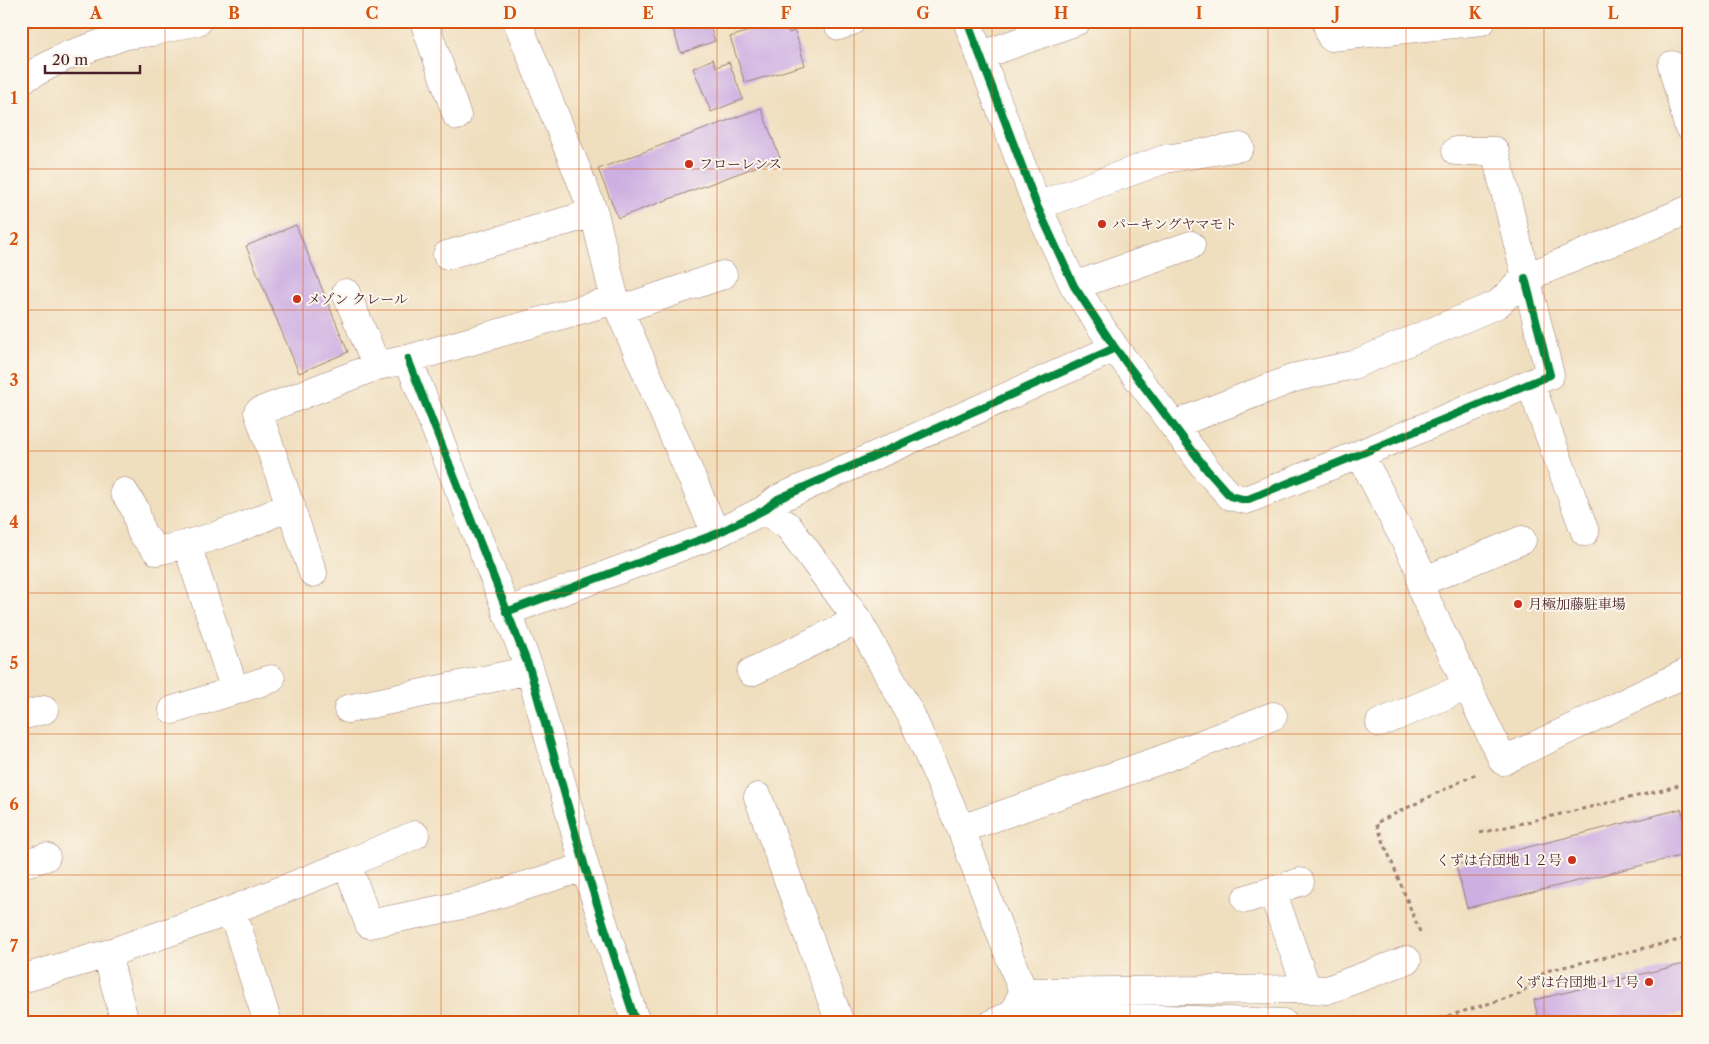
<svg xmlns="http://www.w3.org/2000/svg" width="1709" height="1044" font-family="'Libre Caslon Text','Noto Serif JP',serif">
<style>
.building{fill:#cdafe2}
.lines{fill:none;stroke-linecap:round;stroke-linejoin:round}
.minor-casing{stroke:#9d7f75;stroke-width:29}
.path{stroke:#9d7f75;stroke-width:3;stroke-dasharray:4 4;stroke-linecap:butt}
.minor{stroke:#fff;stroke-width:28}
.cycleway-casing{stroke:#fbf7ec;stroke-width:11}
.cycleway{stroke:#00873e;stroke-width:8}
.grid{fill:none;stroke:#d8530f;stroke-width:1;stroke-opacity:0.55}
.poi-dot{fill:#c8321e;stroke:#fbf7ec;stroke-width:2}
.labels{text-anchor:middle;stroke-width:4;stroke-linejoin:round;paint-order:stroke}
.poi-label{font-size:14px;fill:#4a1f2b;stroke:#fbf7ec;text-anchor:start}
.neatline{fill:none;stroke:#d8530f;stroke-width:2}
.grid-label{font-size:16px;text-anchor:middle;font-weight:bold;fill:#d8530f}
</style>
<rect width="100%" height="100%" fill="#fbf7ec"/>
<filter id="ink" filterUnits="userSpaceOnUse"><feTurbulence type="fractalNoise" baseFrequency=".02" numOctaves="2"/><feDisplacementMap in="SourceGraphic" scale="10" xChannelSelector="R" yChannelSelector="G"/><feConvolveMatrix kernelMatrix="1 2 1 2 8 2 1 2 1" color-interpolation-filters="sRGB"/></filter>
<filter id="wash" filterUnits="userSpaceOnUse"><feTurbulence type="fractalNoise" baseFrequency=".0096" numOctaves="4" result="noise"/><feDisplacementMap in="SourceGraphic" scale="20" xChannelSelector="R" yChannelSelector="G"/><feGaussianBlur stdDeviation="1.12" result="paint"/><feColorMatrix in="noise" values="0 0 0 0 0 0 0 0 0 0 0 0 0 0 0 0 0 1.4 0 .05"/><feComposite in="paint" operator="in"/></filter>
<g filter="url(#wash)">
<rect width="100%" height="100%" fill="#f0dfbf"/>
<g id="blocks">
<!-- building -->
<path class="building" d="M670,21h38l7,20 -34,12z
M722,21h22v1l-20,5z
M782,21h3l4,12 6,-2 10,34 -60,18 -15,-46z
M713,59l3,8 13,-5 14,37 -32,13 -18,-44z
M761,108l19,50 -162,60 -20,-49z
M296,225l52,127 -49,21 -53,-127z
M1681,809l7,21v24l-221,54 -11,-43z
M1688,963v49l-45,11h-104l-5,-23z"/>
</g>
</g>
<g filter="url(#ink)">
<use href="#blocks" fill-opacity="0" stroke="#9d7f75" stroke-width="1"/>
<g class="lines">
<!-- minor casing -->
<g class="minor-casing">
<path id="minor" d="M424,21l33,95
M517,21l77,192 21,87 101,234
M967,21l70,185 37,80 41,62 92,122 23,26 16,4 114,-46 190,-79 -55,-224h-39
M1326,21l5,16 151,-16
M839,26l13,-5
M980,56l97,-35
M1672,65l16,61
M21,80l45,-24 60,-21 25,-3 47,-11
M1037,206l128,-47 75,-12
M447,255l147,-42
M1074,286l117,-41
M346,293l31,73
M619,310l104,-35
M408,359l122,311 55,197 51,156
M1530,383l55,149
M1173,425l124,-48 56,-12 145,-61 27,-26 163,-68
M1360,454l59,114 4,25 80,168 185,-89
M124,492l11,17 6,23 16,19c46,-9 92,-25 134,-46
M764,510l24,16 70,94 53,95 50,114 62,163 -10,22
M187,545l48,146
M313,573l-55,-161 119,-46 31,-7 207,-59
M1421,582l101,-42
M506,612l210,-78 48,-24 14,-11 337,-151
M751,672l107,-52
M348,709l182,-39
M173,710l98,-31
M21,716l23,-6
M1380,723l88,-37
M758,797l82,226
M961,829l199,-69 113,-44
M21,864l25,-7
M347,864l68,-29
M1272,891l35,98
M1246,899l54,-17
M232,910l36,113
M107,954l18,69
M21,979l86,-25 125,-44 115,-46 22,60 98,-20 118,-37
M1023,992l284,-3 20,1 80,-30
M993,1023l20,-9 270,9"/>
</g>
<!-- path -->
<path class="path" d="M1480,833l183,-43 25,-8
M1420,932l-44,-109 100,-49
M1425,1023l95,-29 26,-23 142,-33"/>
<!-- minor -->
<use href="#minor" class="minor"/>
<!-- cycleway casing -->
<g class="cycleway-casing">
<path id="cycleway" d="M967,21l70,185 37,80 41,62 92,122 23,26 16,4 114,-46 190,-79 -25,-97
M408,359l122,311 55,197 51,156
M506,612l210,-78 48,-24 14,-11 337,-151"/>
</g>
<!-- cycleway -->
<use href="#cycleway" class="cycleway"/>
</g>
</g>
<!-- grid -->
<path class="grid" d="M165,21v1002M303,21v1002M441,21v1002M579,21v1002M717,21v1002M854,21v1002M992,21v1002M1130,21v1002M1268,21v1002M1406,21v1002M1544,21v1002M21,169h1667M21,310h1667M21,451h1667M21,593h1667M21,734h1667M21,875h1667"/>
<!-- markers -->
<g class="poi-dot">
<circle cx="689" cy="164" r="5"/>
<circle cx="1102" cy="224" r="5"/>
<circle cx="297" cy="299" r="5"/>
<circle cx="1518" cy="604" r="5"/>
<circle cx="1572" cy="860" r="5"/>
<circle cx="1649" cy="982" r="5"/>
</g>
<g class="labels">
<!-- poi labels -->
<g class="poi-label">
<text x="699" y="169">フローレンス</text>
<text x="1112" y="229">パーキングヤマモト</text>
<text x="307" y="304">メゾン クレール</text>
<text x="1528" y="609">月極加藤駐車場</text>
<text x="1562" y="865" text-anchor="end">くずは台団地１２号</text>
<text x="1639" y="987" text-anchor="end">くずは台団地１１号</text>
</g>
</g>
<!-- margin -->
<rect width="1709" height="1044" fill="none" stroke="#fbf7ec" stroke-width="55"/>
<!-- scale -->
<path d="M45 65v8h95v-8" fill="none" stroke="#4a1f2b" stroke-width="2.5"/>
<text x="52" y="65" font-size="15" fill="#4a1f2b" stroke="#fbf7ec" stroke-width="4" paint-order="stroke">20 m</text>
<rect x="28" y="28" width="1654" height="988" class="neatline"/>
<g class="grid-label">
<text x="96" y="19">A</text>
<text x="234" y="19">B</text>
<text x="372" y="19">C</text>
<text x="510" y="19">D</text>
<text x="648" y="19">E</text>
<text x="786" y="19">F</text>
<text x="923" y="19">G</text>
<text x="1061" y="19">H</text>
<text x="1199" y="19">I</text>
<text x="1337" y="19">J</text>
<text x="1475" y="19">K</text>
<text x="1613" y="19">L</text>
<text x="14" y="104">1</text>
<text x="14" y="245">2</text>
<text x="14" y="386">3</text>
<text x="14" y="528">4</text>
<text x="14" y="669">5</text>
<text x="14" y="810">6</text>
<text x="14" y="952">7</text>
</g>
</svg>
